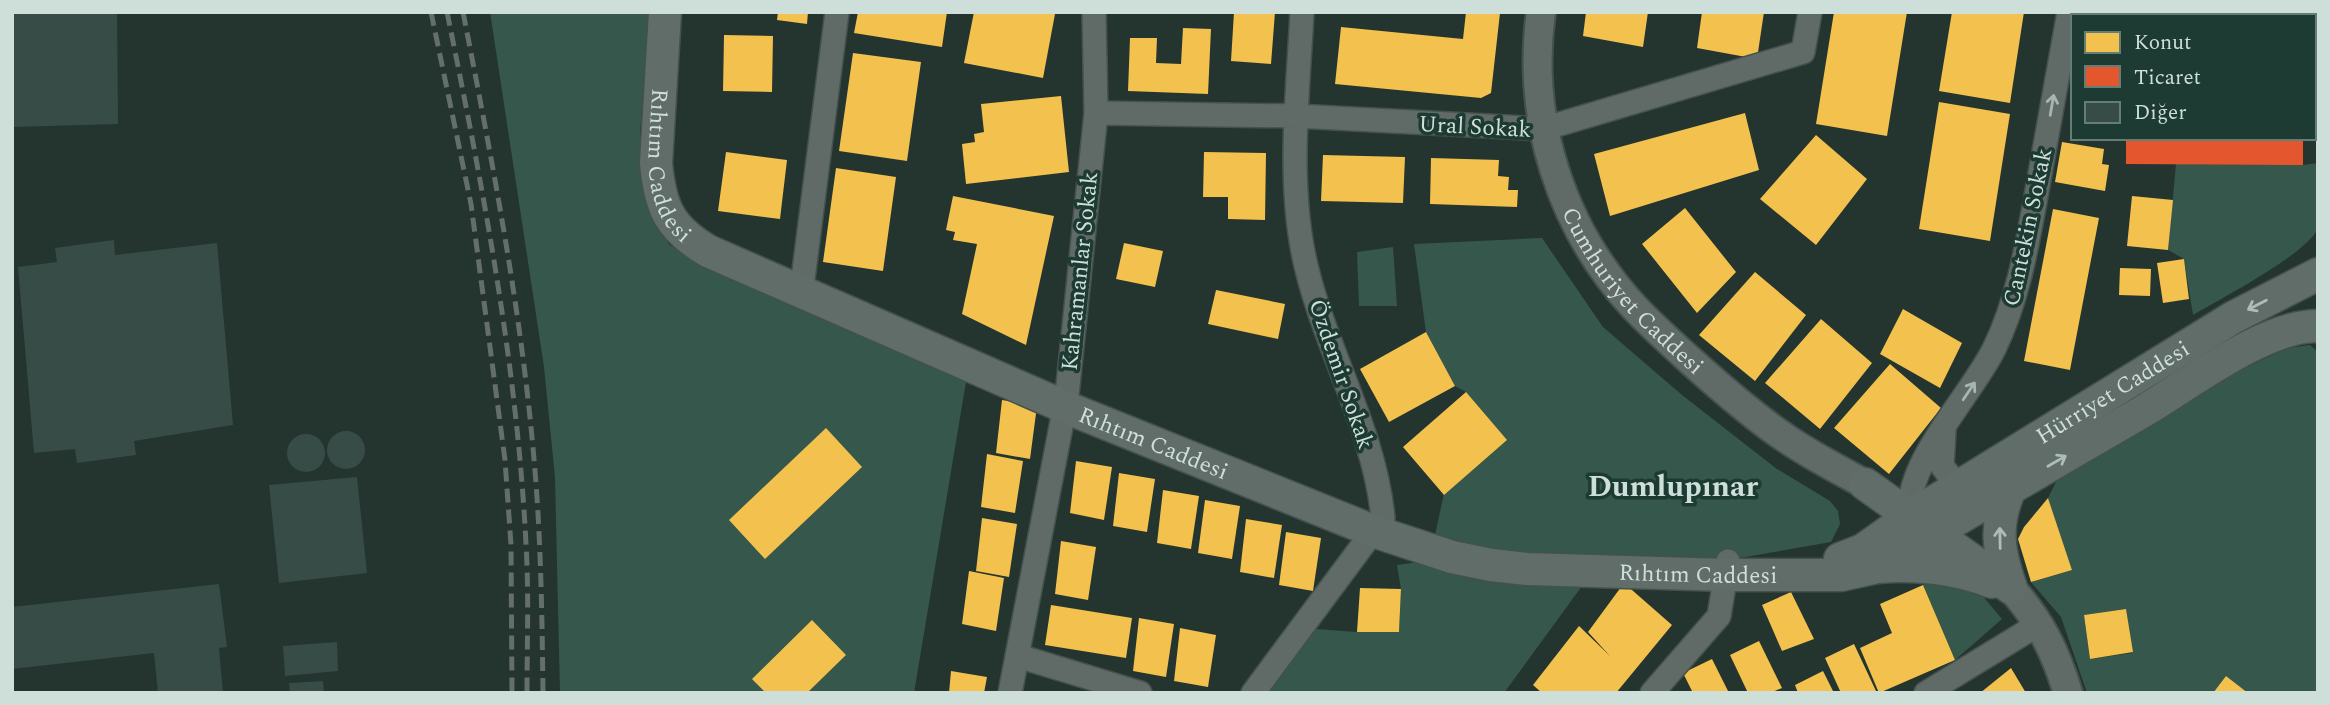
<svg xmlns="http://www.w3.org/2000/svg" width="2330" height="705" font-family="Spectral,serif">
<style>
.green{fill:#35574c;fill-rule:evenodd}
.homes{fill:#f2c14e}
.shops{fill:#e4572e}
.building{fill:#384c47}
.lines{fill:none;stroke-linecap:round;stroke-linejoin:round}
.minor-casing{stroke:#44514d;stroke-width:26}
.tertiary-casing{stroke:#44514d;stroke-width:32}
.secondary-casing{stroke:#44514d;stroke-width:35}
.minor{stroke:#606b68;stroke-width:23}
.tertiary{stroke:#606b68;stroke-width:28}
.secondary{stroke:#606d69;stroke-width:32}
.rail{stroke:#646e6a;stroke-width:5;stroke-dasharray:14 7;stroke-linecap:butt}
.oneway{stroke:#a8b6b1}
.oneway2{stroke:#adbdb7}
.labels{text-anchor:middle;stroke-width:7;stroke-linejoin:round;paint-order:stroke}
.street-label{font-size:23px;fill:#cedfd9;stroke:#1d3b32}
.district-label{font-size:30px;font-weight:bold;fill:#cedfd9;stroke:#1d3b32}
</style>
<rect width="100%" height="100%" fill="#24342f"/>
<!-- green -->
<path class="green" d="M490,12h160l-10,121 5,51 24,61 298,131 -53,317h-354l-5,-216 -11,-110z
M2318,163c0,12 3,56 0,65 -9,25 -100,72 -125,87l-9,-56 -16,-9 8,-86 127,1z
M1542,238l61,89 79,68 95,74 53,32 8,10 2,13 -9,18 -103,18 -208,-6 -35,-5 -50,-14 31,-143 -11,-6 -29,-54 -12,-88z
M1393,247l4,59h-38l-2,-54z
M2310,345l8,7v341h-70l-22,-17 -13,17h-126l-26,-76 -30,-35 41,-12 -24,-72 10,-20 185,-109 44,-21zM2126,609l6,44 -42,6 -6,-44z
M1452,557l141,14 -89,122h-240l52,-64 41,3h42l2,-43 -4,-24z
M1932,577l49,17 21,25 -47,41 -32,-75z"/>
<!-- homes -->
<path class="homes" d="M778,12h30l-1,12 -30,-4z
M858,12h89l-5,35 -88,-14z
M974,12l81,2 -12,64 -79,-15z
M1234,12h41l-4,52 -40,-3z
M1466,12l34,1 -9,80 -10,5 -146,-14 6,-57 122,12z
M1586,12h62l-5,35 -60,-11z
M1702,12h62l-7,47 -60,-11z
M1834,12h73l-20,124 -71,-12z
M1952,12h72l-14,91 -71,-12z
M1183,28l28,1 -3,65 -80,-3 2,-53h27l-1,25 25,1z
M724,35l49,1 -1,56 -49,-1z
M853,53l68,9 -14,99 -68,-10z
M1061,96l8,76 -103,12 -4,-40 13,-2 -1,-8 10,-2 -3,-28z
M1939,102l71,12 -20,127 -71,-12z
M1745,113l14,57 -149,46 -16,-62z
M1816,135l51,44 -51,66 -56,-46z
M2062,142l42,7 -2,15 7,1 -4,26 -50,-9z
M726,152l61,8 -7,59 -62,-8z
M1204,152l62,1 -1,67 -37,-1v-22h-25z
M1323,155l82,2 -2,46 -82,-2z
M1431,158l68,2 -1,16 11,1 -1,13h10l-1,17 -87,-3z
M836,168l60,9 -13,94 -60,-9z
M953,196l101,20 -28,129 -64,-31 15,-70 -24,-4 2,-8 -9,-2z
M2132,196l41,4 -5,50 -41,-4z
M1685,208l51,64 -39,41 -55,-69z
M2053,209l46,9 -29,152 -46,-9z
M1124,243l39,8 -8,36 -39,-8z
M2184,259l5,40 -26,4 -6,-40z
M2120,268l31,1 -1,27 -31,-1z
M1755,272l51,43 -51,66 -56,-46z
M1216,290l69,14 -7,35 -70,-15z
M1903,309l59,34 -22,45 -60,-34z
M1821,319l51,44 -52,66 -55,-46z
M1426,332l29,54 -66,36 -29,-53z
M1890,364l51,44 -52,66 -55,-46z
M1466,392l41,48 -63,55 -41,-48z
M1002,400l35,6 -7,53 -34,-6z
M826,428l36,39 -97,92 -36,-39z
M987,454l36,7 -8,52 -34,-6z
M1076,461l36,6 -8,53 -34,-7z
M1119,473l36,6 -8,53 -34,-6z
M1163,490l36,6 -8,53 -34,-6z
M2048,498l24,72 -41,12 -13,-43 6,-12z
M1205,500l35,6 -8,53 -34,-6z
M982,518l35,6 -8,53 -33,-6z
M1246,519l36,6 -8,53 -34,-6z
M1286,532l35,6 -8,53 -34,-6z
M1061,541l35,6 -8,53 -33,-6z
M969,571l35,7 -8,53 -34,-7z
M1624,583l48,42 -56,68h-74l-9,-8 46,-59 31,30 -22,-24z
M1923,585l32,75 -76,33 -19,-45 32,-15 -12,-29z
M1360,588l41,1 -2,43h-42z
M1791,592l23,47 -32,12 -20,-46z
M1051,605l81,13 -6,40 -81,-13z
M2126,609l7,43 -43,7 -6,-44z
M1139,618l35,6 -8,53 -33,-6z
M812,620l34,35 -39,38h-41l-14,-14z
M1180,628l36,7 -8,52 -34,-6z
M1759,641l23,47 -12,5h-22l-18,-38z
M1854,644l22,47 -5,2h-30l-16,-35z
M1712,659l17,34h-36l-10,-20z
M2011,668l15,25h-46z
M951,671l36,6 -3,16h-35z
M1823,671l11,22h-36l-3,-8z
M2226,676l22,17h-35z"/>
<!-- shops -->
<path class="shops" d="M2126,138h177v27l-177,-1z"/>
<!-- building -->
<path class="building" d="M12,12h105l1,112 -106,3z
M114,240l1,15 102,-12 16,182 -99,16 2,14 -59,8 -2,-14 -41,4 -16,-186 39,-5 -2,-14z
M327 450a19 19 0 1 1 38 0a19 19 0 1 1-38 0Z
M287 453a19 19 0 1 1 38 0a19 19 0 1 1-38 0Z
M357,477l10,96 -88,10 -10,-98z
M219,584l8,63 -8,1 4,45h-65l-4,-40 -142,16v-62z
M337,642l1,29 -53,5 -2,-30z
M323,681l1,12h-34l-1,-10z"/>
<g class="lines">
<!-- minor casing -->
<g class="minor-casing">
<path id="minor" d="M1096,113l200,3 247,13 260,-77 7,-40
M803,279l34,-267
M1944,431l-2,35 10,13 14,3
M1911,516c-10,-48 61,-122 83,-167 25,-51 34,-109 44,-164 10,-58 21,-115 31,-173
M1018,656l122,37
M1010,693l57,-298 29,-282 -2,-101
M1253,693l130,-175c-9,-93 -62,-175 -80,-266 -15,-78 -5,-161 -1,-240
M1652,693l67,-77 9,-55
M1926,693l113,-69"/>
</g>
<!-- tertiary casing -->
<g class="tertiary-casing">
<g id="tertiary">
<path id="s1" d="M1541,12c-15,107 20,216 93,295 18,19 38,37 58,55 30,27 62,55 95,77 25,17 52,31 78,45"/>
<path d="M2011,588c29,33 44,62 57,105"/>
</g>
</g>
<!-- secondary casing -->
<g class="secondary-casing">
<g id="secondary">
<path id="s2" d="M665,12l-9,151c4,44 13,65 52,88l357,156 308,124 79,26 39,8 36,4 199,6h115l32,-7c90,-52 179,-104 269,-156 46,-27 123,-87 176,-86"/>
<path d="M1865,484l146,104"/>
<path d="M2010,489c-16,36 -12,62 1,99"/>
<path id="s3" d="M1840,559l23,-9 48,-34 323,-199 84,-43"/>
<path d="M1878,567c39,-3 77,1 114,15"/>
</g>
</g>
<!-- minor -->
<use href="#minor" class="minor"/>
<!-- tertiary -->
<use href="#tertiary" class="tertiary"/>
<!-- secondary -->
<use href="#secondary" class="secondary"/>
<!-- rail -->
<path class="rail" d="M431,12l40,192 34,256 6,85 1,148
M447,12c36,176 70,353 79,532 3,49 1,99 1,149
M463,12c29,148 58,297 71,447 7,78 8,156 9,234"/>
</g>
<!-- one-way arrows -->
<defs><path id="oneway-shaft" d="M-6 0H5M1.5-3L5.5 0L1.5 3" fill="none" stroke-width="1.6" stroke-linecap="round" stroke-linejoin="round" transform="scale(1.75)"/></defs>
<g class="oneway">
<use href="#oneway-shaft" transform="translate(2052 105) rotate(-80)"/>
<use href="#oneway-shaft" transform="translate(1969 391) rotate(-56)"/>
</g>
<g class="oneway2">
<use href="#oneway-shaft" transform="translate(2257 305) rotate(153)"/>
<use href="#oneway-shaft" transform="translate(2057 461) rotate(-30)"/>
<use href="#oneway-shaft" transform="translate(2000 538) rotate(-91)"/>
</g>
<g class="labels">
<!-- street labels -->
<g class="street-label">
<text transform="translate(1475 126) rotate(3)" y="8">Ural Sokak</text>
<text dy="8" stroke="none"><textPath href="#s2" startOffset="156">Rıhtım Caddesi</textPath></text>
<text transform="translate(2027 227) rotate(-78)" y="8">Cantekin Sokak</text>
<text transform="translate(1079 271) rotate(-84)" y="8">Kahramanlar Sokak</text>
<text dy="8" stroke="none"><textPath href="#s1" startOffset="306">Cumhuriyet Caddesi</textPath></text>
<text transform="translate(1342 374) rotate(71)" y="8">Özdemir Sokak</text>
<text dy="8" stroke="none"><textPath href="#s3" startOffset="320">Hürriyet Caddesi</textPath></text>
<text dy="8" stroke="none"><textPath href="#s2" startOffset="744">Rıhtım Caddesi</textPath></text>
<text dy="8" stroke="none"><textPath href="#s2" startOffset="1311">Rıhtım Caddesi</textPath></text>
</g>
<!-- district labels -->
<g class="district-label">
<text x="1673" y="496">Dumlupınar</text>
</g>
</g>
<!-- border -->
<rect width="2330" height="705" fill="none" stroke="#cedfd9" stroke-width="28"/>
<!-- legend -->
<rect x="2071" y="14" width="245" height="126" fill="#1d3b32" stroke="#647d75" stroke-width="2"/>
<rect x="2085" y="32" width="35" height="21" fill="#f2c14e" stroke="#647d75" stroke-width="2"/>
<text x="2134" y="49" font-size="21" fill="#cedfd9">Konut</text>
<rect x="2085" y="66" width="35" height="21" fill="#e4572e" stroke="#647d75" stroke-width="2"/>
<text x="2134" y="84" font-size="21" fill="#cedfd9">Ticaret</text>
<rect x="2085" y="102" width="35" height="21" fill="#384c47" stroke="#647d75" stroke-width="2"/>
<text x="2134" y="119" font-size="21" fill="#cedfd9">Diğer</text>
</svg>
